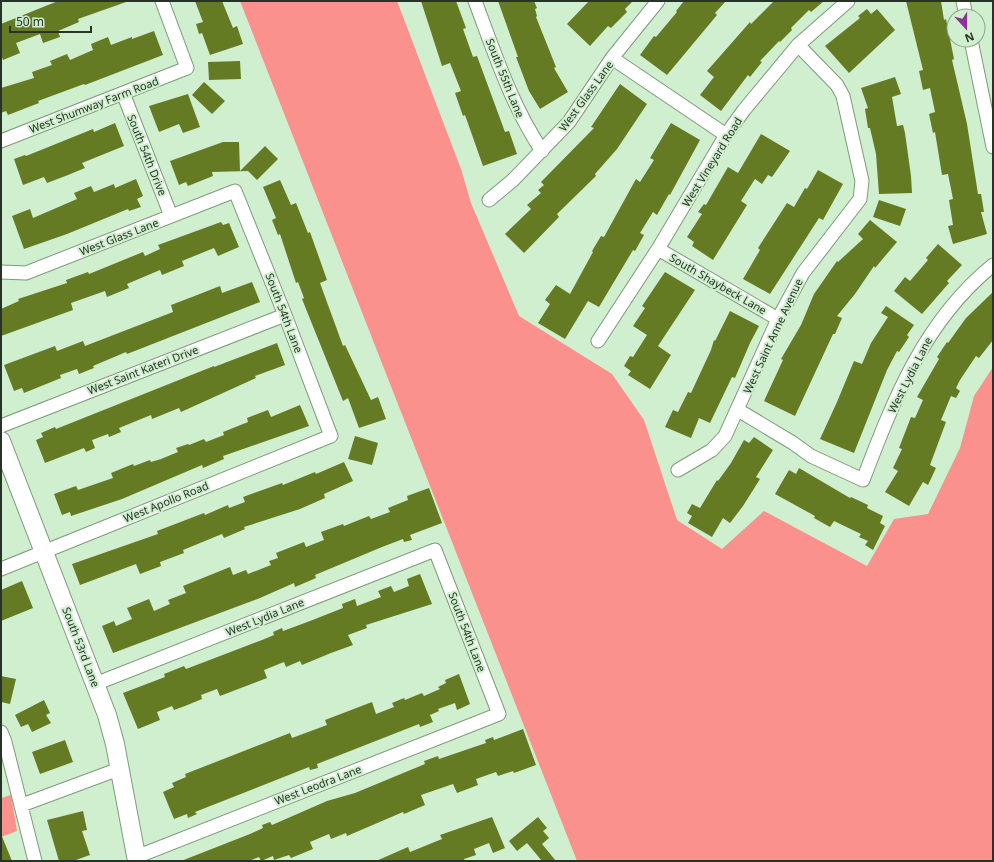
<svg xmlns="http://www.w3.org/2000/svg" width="994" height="862" font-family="'Noto Sans',sans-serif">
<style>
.green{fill:#fb918c}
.building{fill:#647b24}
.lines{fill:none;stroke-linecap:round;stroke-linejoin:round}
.street-casing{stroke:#7e9a7c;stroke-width:15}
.secondary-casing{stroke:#7e9a7c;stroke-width:20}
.street{stroke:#fff;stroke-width:13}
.secondary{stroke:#fff;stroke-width:18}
.labels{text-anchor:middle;stroke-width:4;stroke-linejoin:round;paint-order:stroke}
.street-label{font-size:11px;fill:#273327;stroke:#d0efce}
</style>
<rect width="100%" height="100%" fill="#d0efce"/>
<!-- green -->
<path class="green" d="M240,1h157l64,168 10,34 48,113 93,58 32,46 33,100 45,29 42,-38 103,55 27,-47 34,-5 32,-66 14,-52 19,-29v494h-416z
M11,795l6,36 -16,6v-39z"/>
<!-- building -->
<path class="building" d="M58,1h71l-51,18 1,3 -21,9 2,6 -17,6 -3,-9 -24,9 4,10 -17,7 -2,-5v-31z
M195,1h27l11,27 4,-2 6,18 -33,11 -8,-22 -3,1 -3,-10 7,-2z
M421,1h35l10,27 -3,1 10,28 4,-1 28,76 4,-1 8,23 -34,12 -18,-51 -2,1 -8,-23 6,-2 -11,-28 -8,3z
M498,1h36l3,7 -2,1 2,7 -1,1 20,50 -2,1 14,24 -28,17 -11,-18 -13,-34h2z
M589,1h44l-8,8 2,3 -16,16 -3,-2 -18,20 -23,-22z
M684,1h42l-11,12 2,2 -50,60 -27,-20 14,-19 2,1 21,-25 -1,-1z
M774,1h50l-13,11 -2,-2 -18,18 1,2 -12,12 -1,-1 -19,20 2,1 -12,15 -2,-2 -27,36 -21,-16 14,-18 -7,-6 43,-49 1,2z
M906,1h35l3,19 2,-1 8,40 -2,1 15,64 11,70h3l3,18h-3l6,22 -34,10 -5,-18 5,-1 -4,-25 4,-1 -5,-25 -6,1 -7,-43 -2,1 -4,-19 6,-2 -5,-24 -7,2 -4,-19 4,-1z
M867,9l4,5 6,-5 18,21 -46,43 -24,-27 35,-28 -2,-2z
M154,31l9,24 -78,30 -1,-1 -46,17 1,2 -31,12 -2,-4 -5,2v-25l33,-10 -2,-6 20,-7 -2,-4 17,-7 3,6 23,-10 -2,-6 17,-7 3,8 21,-8v2z
M240,61l1,18 -32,1 -1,-18z
M895,77l6,17 -9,3 5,29 6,-1 2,8 6,43 1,17 -33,1 -3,-40 -6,-26h-2l-3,-19 3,-1 -7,-20z
M204,82l21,19 -13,13 -20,-19z
M620,84l27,20 -30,45 -22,25 1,2 -39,38 2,3 -35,36 -19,-19 26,-25 -4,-4 14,-12 -3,-3 6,-5 -3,-3 53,-54 -3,-1z
M188,94l12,33 -17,6 -4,-9 -20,8 -10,-26z
M115,123l9,23 -42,17 3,5 -17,7 -21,8 -3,-6 -21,8 -9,-26 11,-4 1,1 67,-27 1,3z
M671,123l29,17 -30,55 -1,-1 -12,21 -4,-3 -13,21 4,2 -9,16 -2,-1 -34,57 -11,-6 -23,38 -27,-16 12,-19 -5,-4 11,-15 14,9 23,-42 -1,-1 9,-15 3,1 32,-58 4,3 14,-22 -4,-2z
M761,134l29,17 -18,26 -4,-2 -6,9 -7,-5 -14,22 6,4 -34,55 -21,-14 2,-4 -7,-5 15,-23 -4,-2 6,-8 2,1 22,-38 10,6z
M223,142h16l1,29 25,-25 13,13 -21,21 -9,-9 -36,1 1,4 -25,10 -2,-4 -7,3 -9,-24z
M818,170l25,14 -20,36 -4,-2 -49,76 -27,-15 17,-29 -2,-2 29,-45 7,4 11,-19 2,1z
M136,179l7,17 -6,3 4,8 -12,4 -1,-2 -61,25 -43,15 -12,-33 18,-7 3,9 44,-19 -3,-6 17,-7 3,6 20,-8 1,4z
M280,180l11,25 5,-2 12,30 2,-1 17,48 -7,3 23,63 2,-1 26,55 7,-3 8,22 -27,9 -11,-30 -5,3 -41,-102 2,-1 -6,-16 -2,1 -16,-49 -2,1 -6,-15 4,-2 -13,-31z
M879,200l27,9 -6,17 -27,-9z
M870,220l27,22 -22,26 -1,-2 -19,28 -18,22 5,2 -7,16h-2l-38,82 -31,-15 19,-41 -2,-1 20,-34 13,-31 23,-33 1,1 25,-23 -5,-5z
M221,222l2,3 6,-2 10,24 -21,9 -4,-8 -32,13 2,5 -22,9 -2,-5 -33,14 2,4 -22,9 -2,-6 -34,12 2,7 -72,26v-27l18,-8 -1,-2 49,-16 -1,-3 22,-8 1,2 54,-22 2,4 15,-7 -2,-4z
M938,244l24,21 -15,16 2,2 -27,31 -28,-23 11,-14 5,4 18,-21 -2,-2z
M665,272l30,18 -37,56 13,9 -21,34 -22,-14 3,-4 -7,-5 6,-10 3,1 14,-22 -14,-9 12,-18 -3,-2z
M252,282l8,20 -133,52 -1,-2 -33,14 1,2 -15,6 -2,-5 -17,6 1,3 -37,15 -2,-5 -8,3 -10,-26 51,-19 2,5 26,-10 2,5 88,-34 -2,-7 21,-8 28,-11 2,7z
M993,292v48l-14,18 -3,-2 -16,24 -4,8 4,3 -4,7 -5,-2 -10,24 5,2 -16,43 6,3 -8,17 -5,-3 -14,24 -24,-14 13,-21 -5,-3 9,-19 -3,-1 12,-31 4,1 8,-18 -6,-3 22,-38 -2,-2 10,-15 1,1 18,-25z
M886,306l28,19 -7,10 2,2 -10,15 -2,-1 -10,19 -33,83 -34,-14 17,-37 17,-41 8,3 9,-21 17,-26 -7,-4z
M730,311l29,15 -9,17 -15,35 -3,-1 -22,46 -11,-5 -8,20 -26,-11 8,-17 5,2 10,-20 3,1 20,-43 3,-10 1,1z
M277,343l8,22 -30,11 1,2 -75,34 -2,-4 -27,11 -1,-4 -32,13 2,4 -12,5 -1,-3 -16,6 3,8 -9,4 -2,-4 -39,15 -9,-23 7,-3 -2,-4 14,-6 1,2 158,-63v1z
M300,405l9,21 -86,30 1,3 -21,9 -1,-3 -80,34 -51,17 -1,-4 -8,3 -8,-21 22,-8 2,4 35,-12 -2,-5 22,-9 1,2 16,-6 1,2 10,-3 17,-7 -2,-4 12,-4 1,1 15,-6 2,3 18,-7 -1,-3 25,-10 -1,-4 21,-8 3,7z
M355,436l23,7 -6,22 -24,-6z
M754,437l19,13 -17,27 4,2 -17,27 -13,17 -7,-5 -11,19 -24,-14 4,-7 -5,-3 5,-9 8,4 17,-28 1,1 13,-18 13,-23 5,3z
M344,462l9,19 -29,13 1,4 -25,11 -56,18 1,2 -21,9 -2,-4 -39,16 1,3 -24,9 1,4 -21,8 -4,-10 -56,21 -8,-21 86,-30 -1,-3 47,-18 1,2 23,-10 1,3 16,-6 -2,-5 39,-14 1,2 32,-13 1,2z
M799,468l51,30 1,-1 17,8 -1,3 16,8 -3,7 5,3 -12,24 -8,-5 3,-4 -9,-4 2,-3 -27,-13 -4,6 -16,-9 1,-2 -40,-22 14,-24 7,4z
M429,488l13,35 -32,12 2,5 -8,2 -1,-3 -21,8 -67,28 1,3 -21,9 -1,-4 -34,15 -147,55 -11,-27 12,-5 2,5 16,-7 -5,-11 22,-9 5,12 16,-7 -2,-4 18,-7 -3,-7 47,-19 3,8 13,-5 2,4 23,-9 -2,-4 9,-3 -2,-5 28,-11 2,5 18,-7 -3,-8 22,-8 1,2 25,-10 2,3 19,-7 -2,-4 20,-8 -1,-4z
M420,574l12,30 -66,21 1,3 -19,7 5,10 -22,8 -29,12 -2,-4 -14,6 -2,-5 -20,8 3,8 -47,18 -3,-7 -16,6 1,4 -17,7 -11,4 -2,-4 -15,6 3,8 -22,9 -15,-36 42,-16 -1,-3 20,-8 2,3 76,-29 12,-5 -1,-3 9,-4 1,3 27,-10 33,-13 -1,-4 13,-5 2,7 24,-9 -3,-6 13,-5 3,6 15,-6 -2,-7z
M22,581l11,27 -32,13v-31z
M459,674l11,30 -13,6 -2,-7 -17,6 1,2 -9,4 3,7 -13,5 -1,-3 -102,40 1,4 -8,2 -1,-3 -114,45 2,2 -9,4 -1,-4 -13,5 -11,-27 11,-5 -2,-4 14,-6 -1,-3 105,-41 2,5 35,-13 -2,-5 47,-18 4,12 18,-7 -2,-4 12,-5 1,2 17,-7 2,3 16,-7 -2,-2 8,-4 -1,-3z
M1,676l15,3 -6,25 -9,-2z
M44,700l6,13 -4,2 5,8 -19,9 -4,-8 -7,3 -6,-12z
M523,729l13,36 -22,8 -1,-2 -15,5 -2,-4 -20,7 2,6 -21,8 -4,-9 -32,11 4,10 -21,9 -1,-2 -56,24 -1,-3 -15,6 -2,-5 -19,8 3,7 -22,9 -2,-3 -15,5 -1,-4 -12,5 -2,-4 -10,4h-68l69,-27 13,-6 -1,-3 8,-3 2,3 55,-24 28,-8 70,-29 -1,-3 14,-5 1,3 47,-16 -1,-3 8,-3 1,3z
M65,740l8,22 -33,12 -8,-22z
M83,811l4,19 -5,1 8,24 -17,6h-14l-12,-41z
M492,817l13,31 -12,5 -4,-10 -15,6 2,6 -12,4 1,2h-89l32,-14 2,5 32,-13 -2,-4z
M538,817l9,11 -4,3 6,7 -7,6 14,17h-14l-15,-18 -10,8 -8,-10z
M1,834l11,27h-11z"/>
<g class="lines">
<!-- street casing -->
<g class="street-casing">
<path id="street" d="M475,1c20,53 36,103 67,150
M963,1l3,15
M971,40l22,107
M612,58l114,77
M123,93l48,123
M1,141l186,-73 -25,-67
M489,200l24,-20 56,-58 43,-64 46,-57
M658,249l120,70
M1,272l25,1 209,-82 50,124 46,121 -330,133
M598,341l60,-92 68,-114 18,-25 54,-65 50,-44
M738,410l55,33 18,13 52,24c31,-81 61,-159 130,-215
M1,426l284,-111
M678,470l34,-20 13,-14 53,-117 25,-46 57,-74 2,-18 -19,-85 -6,-11 -39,-40
M95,684l340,-134 64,164 -363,143
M1,732l4,10 30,119
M22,805l97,-36"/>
</g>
<!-- secondary casing -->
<g class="secondary-casing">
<path id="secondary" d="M1,441l106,274 8,29 22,117"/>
</g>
<!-- street -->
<use href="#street" class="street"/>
<!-- secondary -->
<use href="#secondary" class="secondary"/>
</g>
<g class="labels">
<!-- street labels -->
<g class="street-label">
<text transform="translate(505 78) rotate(68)" y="4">South 55th Lane</text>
<text transform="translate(586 96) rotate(-54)" y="4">West Glass Lane</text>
<text transform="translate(94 105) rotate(-21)" y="4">West Shumway Farm Road</text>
<text transform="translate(147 155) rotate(68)" y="4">South 54th Drive</text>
<text transform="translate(712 162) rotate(-58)" y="4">West Vineyard Road</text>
<text transform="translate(119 237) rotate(-21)" y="4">West Glass Lane</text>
<text transform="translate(718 284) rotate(30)" y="4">South Shaybeck Lane</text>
<text transform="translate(284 313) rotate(69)" y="4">South 54th Lane</text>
<text transform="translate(773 336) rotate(-65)" y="4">West Saint Anne Avenue</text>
<text transform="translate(143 370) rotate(-21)" y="4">West Saint Kateri Drive</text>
<text transform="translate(910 375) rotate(-63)" y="4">West Lydia Lane</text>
<text transform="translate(166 502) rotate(-22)" y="4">West Apollo Road</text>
<text transform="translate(265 617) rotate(-22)" y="4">West Lydia Lane</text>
<text transform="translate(467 632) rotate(69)" y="4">South 54th Lane</text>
<text transform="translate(81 647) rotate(69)" y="4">South 53rd Lane</text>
<text transform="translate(318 785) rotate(-21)" y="4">West Leodra Lane</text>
</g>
</g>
<!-- border -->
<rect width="994" height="862" fill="none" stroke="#273327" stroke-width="4"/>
<!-- north arrow -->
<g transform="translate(966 28) rotate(159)"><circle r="19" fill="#d0efce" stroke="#8ca48b"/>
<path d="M0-3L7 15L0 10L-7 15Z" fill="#90329b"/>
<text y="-6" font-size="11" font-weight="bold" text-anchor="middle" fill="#273327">N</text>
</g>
<!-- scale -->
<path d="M10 26v6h81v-6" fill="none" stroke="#273327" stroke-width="2"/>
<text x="16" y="26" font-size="12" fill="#273327" stroke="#d0efce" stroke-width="3" paint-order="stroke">50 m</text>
</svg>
